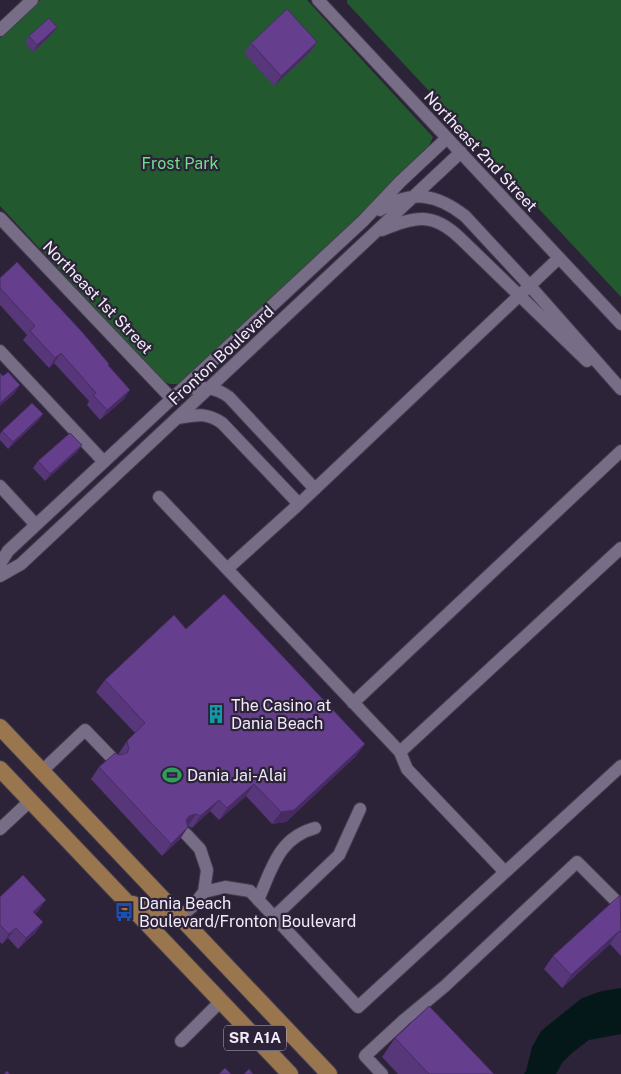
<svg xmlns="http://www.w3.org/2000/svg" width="621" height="1074" font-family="'Public Sans',sans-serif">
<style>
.green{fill:#22592f}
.water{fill:#051819}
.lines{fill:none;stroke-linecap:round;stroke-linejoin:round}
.minor-casing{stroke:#463d4f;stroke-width:14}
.major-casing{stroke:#463d4f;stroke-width:18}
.minor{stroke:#776d86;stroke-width:12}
.major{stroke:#99764e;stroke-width:16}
.wall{fill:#573679}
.shaded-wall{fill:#472c63}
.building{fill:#653f8d;stroke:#472c63}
.labels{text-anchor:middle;stroke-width:4.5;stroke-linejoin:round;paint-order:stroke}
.shield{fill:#2c2338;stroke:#b7b0c0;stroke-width:1}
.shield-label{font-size:15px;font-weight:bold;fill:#f2ecfa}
.street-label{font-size:16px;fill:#f2ecfa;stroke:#2c2338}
.park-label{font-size:16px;fill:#71df89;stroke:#2c2338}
.poi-label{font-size:16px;fill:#f2ecfa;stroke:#2c2338;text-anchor:start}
</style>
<rect width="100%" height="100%" fill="#2c2338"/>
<!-- green -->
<path class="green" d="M40,0h267l126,137 -7,16 -246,231h-10l-6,-2 -164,-176v-168z
M347,0h274v297l-274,-294z"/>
<!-- water -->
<path class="water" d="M621,988v46l-32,6 -17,13 -10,10 -6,11h-32l2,-3 6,-24 9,-16 41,-33 20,-7z"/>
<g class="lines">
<!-- minor casing -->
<g class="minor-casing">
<path id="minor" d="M318,0l303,324
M0,30l32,-30
M380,210c31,-21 57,-16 85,6l65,70 91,103
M0,218l172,181
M382,230c33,-14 51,-18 78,8l127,123
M0,351l104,111
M183,389c18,-2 31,-3 46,8l86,92
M178,418c19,-3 28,-6 44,5l77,81
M0,486l36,39
M159,497l241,255 7,17 98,103
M0,564l8,-13 355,-330 37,-39 47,-44
M227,569l72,-65 260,-246
M0,576l21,-12 440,-412
M353,703l268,-252
M400,752l221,-204
M42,771l43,-41 28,29
M0,829l30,-28
M204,892l21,-5 25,4 108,116 263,-241
M258,900c14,-31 20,-62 57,-72
M180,917l12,-10 12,-15 3,-22 -7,-21 -14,-15
M274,917l65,-62 21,-46
M181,1041l40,-40
M382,1074l-17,-18 39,-36 41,-34 132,-124 44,44"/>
</g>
<!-- major casing -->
<g class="major-casing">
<path id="major" d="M0,727l329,347
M0,769l290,305
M133,904l22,10 25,3"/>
</g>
<!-- minor -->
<use href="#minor" class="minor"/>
<!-- major -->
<use href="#major" class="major"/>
</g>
<!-- wall -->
<path class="wall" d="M57,27l-5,7 -19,18 -8,-9 4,-7z
M317,42l-7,10 -36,34 -30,-33 7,-10z
M0,278l124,121 -24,21 -13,-15 2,-4 -35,-38 -5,5 -26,-28 4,-5 -27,-30z
M43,414l-5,7 -30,28 -8,-9v-6l2,-3z
M82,445l-5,7 -32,29 -12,-13 5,-7z
M186,629l170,127 -70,66 -14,2 -26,-28 -27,24 -9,-9 -18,17 -4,-2v1l-8,12 -18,17 -71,-77 8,-12 20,-12v-2l8,-12 8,-8 -39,-41 9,-12z
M621,895v61l-11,-12 -48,44 -18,-19 9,-13z
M0,897l39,13 -4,4 1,18 -18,17 -10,-11 -6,6 -2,-2z
M395,1038l99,36h-96l-16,-17z"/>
<!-- shaded-wall -->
<path class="shaded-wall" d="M57,27l-5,7 -19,18 4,-7z
M317,42l-7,10 -36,34 7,-10z
M61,353l-7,10 -5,5 6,-10z
M20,385l-6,9 -14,12v-3z
M130,390l-6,9 -24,21 7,-10z
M43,414l-5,7 -30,28 5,-7z
M82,445l-5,7 -32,29 5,-7z
M365,744l-9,12 -70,66 -14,2 9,-12z
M254,784l-8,12 -27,24 8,-12z
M219,800l-9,11 -18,17 8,-12z
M196,814l-8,12 -7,2 8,-12z
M188,827l-8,12 -18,17 9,-12z
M46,900l-7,10 -13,12 7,-10z
M43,922l-7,10 -18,17 8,-11z
M16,928l-8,10 -6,6 7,-10z
M619,931l-9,13 -48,44 9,-13z"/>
<!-- building -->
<path class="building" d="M287,9l30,33 -36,34 -30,-33z
M49,18l8,9 -20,18 -8,-9z
M17,262l66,71 26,31 -1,1 22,25 -23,20 -14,-15 3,-2 -35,-40 -6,5 -25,-27 5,-5 -35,-38v-10z
M8,372l12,13 -20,18v-30l3,3z
M32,403l11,11 -30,28 -11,-11z
M70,433l12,12 -32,29 -12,-13z
M224,594l141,150 -71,66 -13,2 -27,-28 -27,24 -8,-8 -19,16 -4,-2 -7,2 -3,4 2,7 -17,17 -72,-77 16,-14 5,2 7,-2 2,-4 -2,-8 18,-18 -40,-43 69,-65 12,14z
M23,875l23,25 -13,12 10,10 -17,16 -10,-10 -7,6 -9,-9v-28z
M620,895l1,38 -2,-2 -48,44 -18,-19z
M429,1006l65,68h-65l-34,-36z
M225,1068l6,6h-12z
M249,1069l4,5h-9z
M7,1071l3,3h-6z"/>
<!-- icons -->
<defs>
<g id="building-bare" transform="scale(1.5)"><path d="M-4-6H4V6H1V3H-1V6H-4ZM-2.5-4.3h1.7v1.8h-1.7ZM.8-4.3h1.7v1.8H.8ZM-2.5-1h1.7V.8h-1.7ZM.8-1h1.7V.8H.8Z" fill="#0f9aa8" stroke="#2c2338" stroke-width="2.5" paint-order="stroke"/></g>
<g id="stadium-bare" transform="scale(1.5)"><path d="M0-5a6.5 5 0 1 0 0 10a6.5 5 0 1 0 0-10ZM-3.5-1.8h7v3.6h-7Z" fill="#2e9e5b" stroke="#2c2338" stroke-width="2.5" paint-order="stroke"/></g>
<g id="bus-bare" transform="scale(1.5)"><path d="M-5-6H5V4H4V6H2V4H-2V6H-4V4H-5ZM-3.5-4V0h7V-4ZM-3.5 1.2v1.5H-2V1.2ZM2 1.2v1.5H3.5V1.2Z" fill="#1a4fb4" stroke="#2c2338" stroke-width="2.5" paint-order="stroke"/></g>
</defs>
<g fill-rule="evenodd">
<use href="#building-bare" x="216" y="714"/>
<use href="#stadium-bare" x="172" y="775"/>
<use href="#bus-bare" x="124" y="912"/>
</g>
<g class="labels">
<!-- shield labels -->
<rect class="shield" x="224" y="1025.5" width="62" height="25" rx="4"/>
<g class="shield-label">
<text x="255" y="1043">SR A1A</text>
</g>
<!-- street labels -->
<g class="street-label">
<text transform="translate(481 151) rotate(47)" y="6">Northeast 2nd Street</text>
<text transform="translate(98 297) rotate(46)" y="6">Northeast 1st Street</text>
<text transform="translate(221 355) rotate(-43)" y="6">Fronton Boulevard</text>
</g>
<!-- park labels -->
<g class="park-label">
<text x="180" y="169">Frost Park</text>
</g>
<!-- poi labels -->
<g class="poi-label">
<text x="231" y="711">The Casino at<tspan x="231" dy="18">Dania Beach</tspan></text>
<text x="187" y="781">Dania Jai-Alai</text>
<text x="139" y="909">Dania Beach<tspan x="139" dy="18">Boulevard/Fronton Boulevard</tspan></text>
</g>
</g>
</svg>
